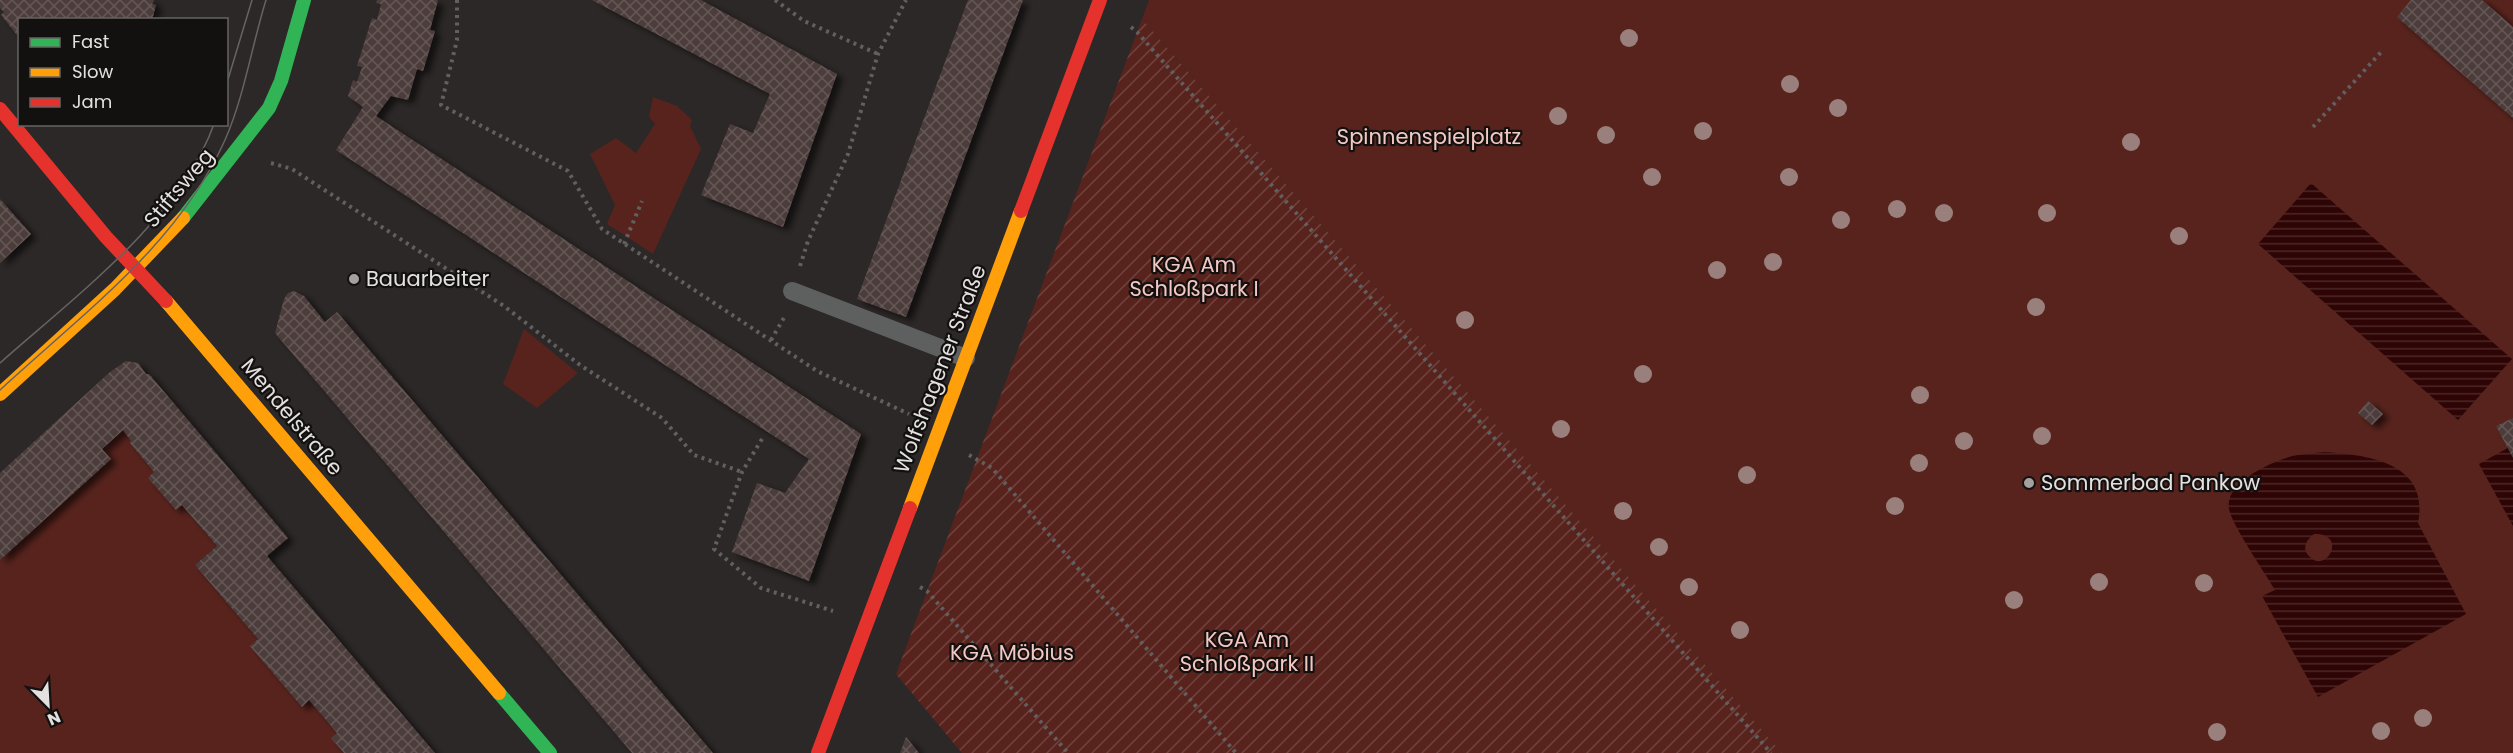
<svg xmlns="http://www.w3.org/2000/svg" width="2513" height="753" font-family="Poppins,sans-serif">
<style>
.park{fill:#58231d}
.garden{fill:url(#garden-furrows)}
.water{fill:url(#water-rules);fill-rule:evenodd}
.building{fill:url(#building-cross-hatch);filter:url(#shadow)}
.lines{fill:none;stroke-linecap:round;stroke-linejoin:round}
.path{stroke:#616060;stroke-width:4;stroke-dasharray:3 4.5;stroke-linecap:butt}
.lane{stroke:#5e5f5f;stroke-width:18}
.fast{stroke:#30b455;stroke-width:14}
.slow{stroke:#ff9f0a;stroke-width:14}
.jam{stroke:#e5322d;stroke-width:14}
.tram{stroke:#666464;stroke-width:1.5}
.tree{fill:#9a807c}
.poi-dot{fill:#a4a09f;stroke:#131010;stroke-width:2}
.labels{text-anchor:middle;stroke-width:4.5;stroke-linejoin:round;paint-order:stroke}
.park-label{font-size:21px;fill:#f4c8c2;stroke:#131010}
.street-label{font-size:21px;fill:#e4e0df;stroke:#131010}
.poi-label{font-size:21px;fill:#e4e0df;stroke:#131010;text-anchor:start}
</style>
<defs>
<pattern id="garden-furrows" width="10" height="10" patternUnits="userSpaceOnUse" patternTransform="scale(1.5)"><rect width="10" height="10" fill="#58231d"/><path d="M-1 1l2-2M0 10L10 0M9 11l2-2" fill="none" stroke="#70433d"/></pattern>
<pattern id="water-rules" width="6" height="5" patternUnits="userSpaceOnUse" patternTransform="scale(1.5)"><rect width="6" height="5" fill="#2e0404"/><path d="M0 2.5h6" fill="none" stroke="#4c2828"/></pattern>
<pattern id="building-cross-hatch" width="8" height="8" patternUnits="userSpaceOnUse" patternTransform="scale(1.5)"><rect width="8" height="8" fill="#4c3d3b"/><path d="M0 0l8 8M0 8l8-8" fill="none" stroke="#665957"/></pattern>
<filter id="shadow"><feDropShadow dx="6" dy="4" stdDeviation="3" flood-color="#0009"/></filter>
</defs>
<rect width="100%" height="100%" fill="#2c2827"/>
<!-- park -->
<path class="park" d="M1149,0h1364v753h-731l-640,-734z
M653,97l24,9 15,14 -2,6 11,23 -48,105 -46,-30 8,-19 -25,-51 26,-16 20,15 19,-29 -6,-7z
M524,329l54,44 -41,35 -34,-24z
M123,430l8,11 -1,2 24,29 22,38 6,-5 35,41 -22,19 63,74 -7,7 52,60 6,-6 28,33 -6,5 13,15h-344v-193l110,-101 -8,-10z"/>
<!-- garden -->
<path class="garden" d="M1142,19l640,734h-820l-66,-79z"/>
<!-- water -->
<path class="water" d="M2311,183l201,176 -54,61 -200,-176z
M2513,445v81l-34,-62z
M2325,452c44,3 105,11 93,71l48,91 -148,83 -56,-101 13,-6c-10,-17 -43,-65 -46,-81 -5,-27 43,-47 63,-53 11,-2 22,-3 33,-4zM2314,534c34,-1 13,40 -4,23 -9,-8 -4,-17 4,-23z"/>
<!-- building -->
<path class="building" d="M0,0h154l-2,4 4,1 -4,15h-132v13l-3,2 -16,-20 3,-3 -4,-4z
M377,0h61l-8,30 5,1 -12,40 -6,-2 -9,31 -17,-4 -15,20 485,318 -52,147 -77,-29 25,-69 28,10 24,-34 -473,-309 27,-43 -15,-11 5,-16 4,2 5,-15 -5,-1 15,-48 5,2 4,-16 -5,-1z
M592,0h109l136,74 -54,153 -82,-32 29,-71 23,9 17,-39z
M968,0h55l-117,317 -49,-18z
M2411,0h71l31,27v91l-116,-101z
M0,199l31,35 -31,29z
M294,291l10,5 21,26 12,-10 376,441h-81l-357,-420 9,-34 4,-6z
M126,361l12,2 8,11h3l139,164 -21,18 168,197h-91l-13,-15 6,-5 -28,-33 -7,7 -52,-61 8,-7 -63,-74 22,-19 -35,-41 -6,5 -28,-32 6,-6 -24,-29 1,-2 -8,-11 -21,19 9,10 -111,101v-87l110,-101z
M2368,401l15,13 -11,11 -14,-12z
M2513,418v40l-17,-32z
M906,737l13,16h-19z"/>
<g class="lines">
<!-- path -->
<path class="path" d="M457,0v40l-16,65 127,66 34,58 215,142 92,43
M775,0l29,21 74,33
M1131,27l6,5 634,721
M2313,127l69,-76
M271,163l21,6 212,137 76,59 82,53 32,37 48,17
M624,244l18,-43
M800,266l8,-25 40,-87 30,-100 28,-54
M771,340l14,-24
M762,439l-20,33 -28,77 47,39 72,23
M969,455l23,13 244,285
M920,587l7,4 141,162"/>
<!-- lane -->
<path class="lane" d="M792,291l174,67"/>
<!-- fast -->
<path class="fast" d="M183,218l86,-110 12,-27 23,-81
M499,693l51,60"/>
<!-- slow -->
<path class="slow" d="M166,301l333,392
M0,394l115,-105 68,-71
M910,508l111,-297"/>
<!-- jam -->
<path class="jam" d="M0,109l106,128 60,64
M1021,211l79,-211
M818,753l92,-245"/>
<!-- tram -->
<path class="tram" d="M226,86l26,-86
M0,363c73,-65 180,-144 214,-239
M0,390c82,-76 178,-145 225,-250 19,-43 27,-95 41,-140"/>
</g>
<!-- trees -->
<g class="tree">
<circle cx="1629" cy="38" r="9"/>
<circle cx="1790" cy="84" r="9"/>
<circle cx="1838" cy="108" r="9"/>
<circle cx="1558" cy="116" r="9"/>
<circle cx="1703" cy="131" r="9"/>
<circle cx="1606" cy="135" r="9"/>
<circle cx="2131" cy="142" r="9"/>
<circle cx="1652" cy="177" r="9"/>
<circle cx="1789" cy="177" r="9"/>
<circle cx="1897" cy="209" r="9"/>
<circle cx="1944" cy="213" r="9"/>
<circle cx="2047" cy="213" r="9"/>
<circle cx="1841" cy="220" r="9"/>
<circle cx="2179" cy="236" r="9"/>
<circle cx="1773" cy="262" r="9"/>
<circle cx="1717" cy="270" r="9"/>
<circle cx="2036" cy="307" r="9"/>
<circle cx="1465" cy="320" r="9"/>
<circle cx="1643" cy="374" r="9"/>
<circle cx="1920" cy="395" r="9"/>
<circle cx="1561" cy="429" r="9"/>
<circle cx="2042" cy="436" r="9"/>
<circle cx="1964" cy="441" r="9"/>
<circle cx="1919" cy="463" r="9"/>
<circle cx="1747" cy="475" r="9"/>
<circle cx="1895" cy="506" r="9"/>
<circle cx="1623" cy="511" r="9"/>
<circle cx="1659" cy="547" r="9"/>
<circle cx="2099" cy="582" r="9"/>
<circle cx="2204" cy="583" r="9"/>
<circle cx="1689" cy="587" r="9"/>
<circle cx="2014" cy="600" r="9"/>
<circle cx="1740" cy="630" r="9"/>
<circle cx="2423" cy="718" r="9"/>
<circle cx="2381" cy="731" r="9"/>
<circle cx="2217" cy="732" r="9"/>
</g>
<!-- markers -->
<g class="poi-dot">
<circle cx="354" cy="279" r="6"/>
<circle cx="2029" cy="483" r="6"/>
</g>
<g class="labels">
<!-- park labels -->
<g class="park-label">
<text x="1429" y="144">Spinnenspielplatz</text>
<text x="1194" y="272">KGA Am<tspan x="1194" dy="24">Schloßpark I</tspan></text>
<text x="1247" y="647">KGA Am<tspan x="1247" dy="24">Schloßpark II</tspan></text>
<text x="1012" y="660">KGA Möbius</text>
</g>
<!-- street labels -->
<g class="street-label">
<text transform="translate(179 188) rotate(-50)" y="7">Stiftsweg</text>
<text transform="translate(940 369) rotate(-69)" y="7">Wolfshagener Straße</text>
<text transform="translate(292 417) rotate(50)" y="7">Mendelstraße</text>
</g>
<!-- poi labels -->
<g class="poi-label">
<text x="366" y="286">Bauarbeiter</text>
<text x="2041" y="490">Sommerbad Pankow</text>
</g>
</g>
<!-- legend -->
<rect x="18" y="18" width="210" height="108" fill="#131010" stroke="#676363" stroke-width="1.5"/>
<rect x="30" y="38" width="30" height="9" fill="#30b455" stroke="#676363" stroke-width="1.5"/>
<text x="72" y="48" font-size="18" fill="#e4e0df">Fast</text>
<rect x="30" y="68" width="30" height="9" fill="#ff9f0a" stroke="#676363" stroke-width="1.5"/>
<text x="72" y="78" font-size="18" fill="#e4e0df">Slow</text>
<rect x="30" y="98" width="30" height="9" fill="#e5322d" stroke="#676363" stroke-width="1.5"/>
<text x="72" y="108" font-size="18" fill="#e4e0df">Jam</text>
<!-- north arrow -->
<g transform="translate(48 705) rotate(156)" stroke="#131010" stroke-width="4.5" paint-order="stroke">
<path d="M0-4.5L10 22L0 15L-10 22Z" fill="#e4e0df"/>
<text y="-9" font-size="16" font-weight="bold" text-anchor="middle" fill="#e4e0df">N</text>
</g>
</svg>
